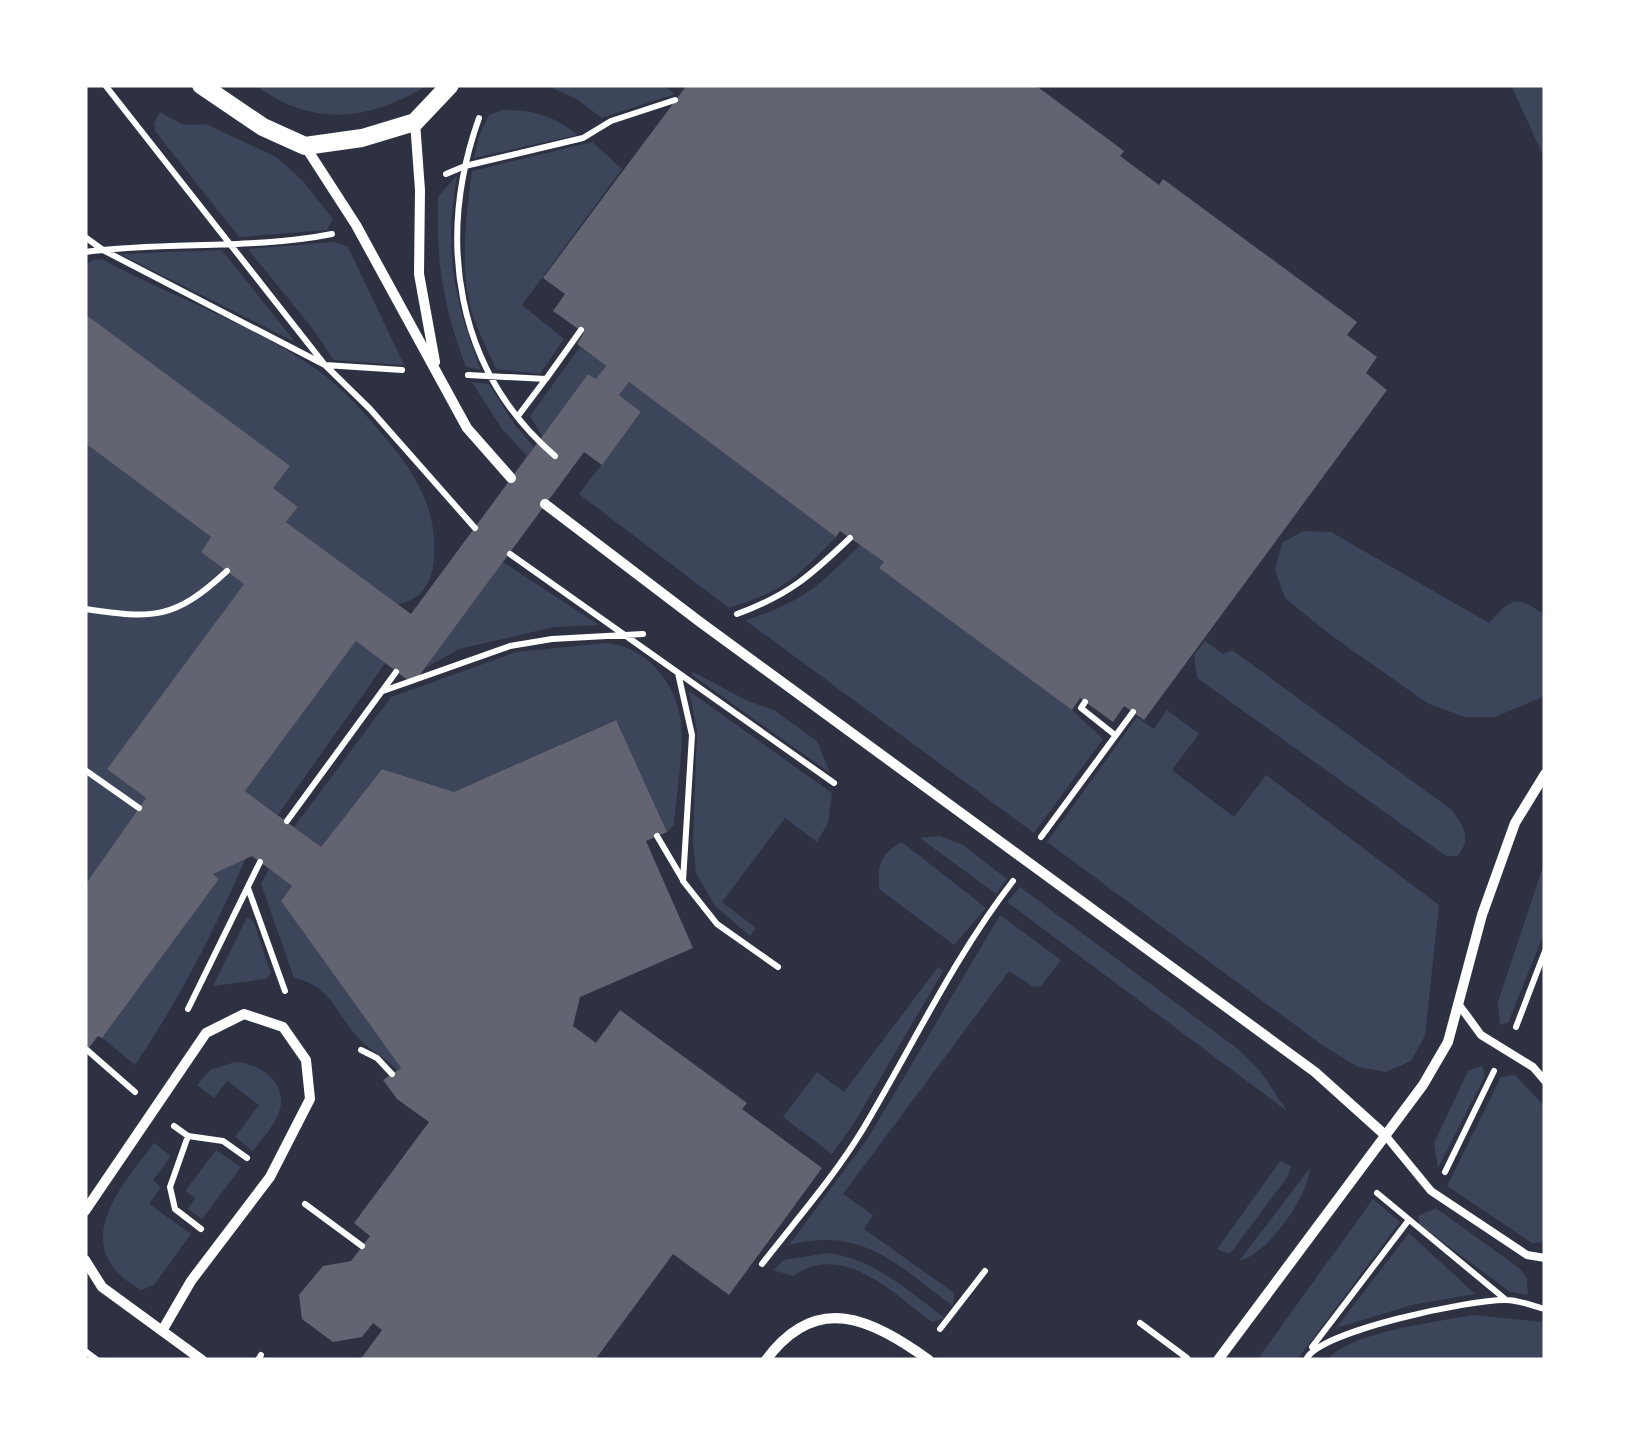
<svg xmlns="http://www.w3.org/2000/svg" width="1630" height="1445" font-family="'Libre Baskerville',serif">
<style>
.green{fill:#3c4559}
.building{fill:#626471}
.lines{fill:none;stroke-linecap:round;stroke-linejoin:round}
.path{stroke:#fff;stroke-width:6}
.service{stroke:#fff;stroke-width:8}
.minor{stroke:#fff;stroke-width:10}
.tertiary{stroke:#fff;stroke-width:18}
</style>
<rect width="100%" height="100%" fill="#2d3142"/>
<!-- green -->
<path class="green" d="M255,85h173c-59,36 -115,43 -173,0z
M545,85h118l12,9 -73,24 -27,-20z
M1511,85h34v75z
M502,110c30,0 52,5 75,25l-103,23 5,-22 10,-21z
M160,112l23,13 23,-1 70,33 27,24 30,38 -6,11 -88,7 -84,-106 -1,-8z
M592,142l30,27 -100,136 42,34 -24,35 -44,-5c-7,-16 -16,-33 -22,-50 -16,-46 -8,-101 -2,-148z
M457,175c-13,78 -4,122 24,195l-15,-3c-23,-61 -30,-104 -28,-170z
M334,242l14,5 56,118 -70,-5 -22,-32 -64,-79z
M222,250l73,92 -175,-88z
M94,259l10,1c69,38 165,70 225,119 23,19 44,44 63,67 28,34 45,68 42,112 -2,27 -14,44 -41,47l-6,-8 -101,-75 12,-15 -25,-19 16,-21 -204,-152v-50z
M580,347l26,19 -10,13 -8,-5 -46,62 -12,-20z
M472,382l17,2 26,41 19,22 -7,9 -25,-27z
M629,382l207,155c-41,42 -51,53 -107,71l-150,-114 62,-81 -22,-18z
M85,443l126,94 -10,15 43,32 -136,184 38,30 -61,87z
M1303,531l28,1 158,91c23,-25 26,-29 56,-8v81l-50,21h-31l-37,-14 -99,-70 -43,-35 -10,-28 7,-27z
M860,545l24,17 -4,6 192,142 31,29 -69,94 -289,-213c57,-17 75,-35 115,-75z
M503,562l96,63 -45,2 -95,22 -35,20z
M356,641l30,21 -108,153 -33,-24z
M1205,641l18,13 9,-4 220,160c12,18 20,27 6,46h-12l-249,-178 -3,-23z
M605,643c40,2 71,39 76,79 3,30 -5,72 -7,103l-7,7 -52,-112 -161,72 -72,-23 -61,78 -27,-20 97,-130 125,-45z
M693,672l55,29 26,9 43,31 13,32 -138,-98z
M689,691l143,102 -4,30 -11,19 -32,-24 -63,84 34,26 -6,8 -35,-30 -19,-33 -3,-32 4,-111z
M1167,710l32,24 -27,36 62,47 32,-42 173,130 -14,131 -14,25 -25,11 -28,-5 -33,-20 -278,-205 90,-125 17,12z
M940,836l23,9 44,34 -11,15 -76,-56z
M902,842l84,66 -32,37 -75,-56c-1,-24 1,-36 23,-47z
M246,858c-34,77 -64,137 -111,207l-33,-27 117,-159 -6,-5z
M1545,861v70l-37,92 -8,2 -2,-23z
M269,869l23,17 -11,15 120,167 -4,2c-10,-11 -19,-15 -30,-24 -28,-21 -31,-60 -73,-68l-33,-94z
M1020,887l218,162 22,22 27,40 -280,-209z
M1000,915l61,45 -20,26 -7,1 -25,-16 -166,223 30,21 -9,14 90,64 -1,13c-56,-41 -90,-80 -164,-61l79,-107z
M247,917l7,5 17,52 -5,5 -53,7z
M938,967l5,4 -90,154 -21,29 -49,-37 34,-45 27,20z
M235,1062c24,1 52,20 45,47 -4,16 -18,29 -27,42l-18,-14 24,-32 -32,-24 -13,17 -17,-13 13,-15z
M1482,1066l3,10 -47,92 -4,-25 34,-72z
M1515,1075l30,32v135l-13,1 -85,-57 54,-109z
M154,1143l17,13 -18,24 8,7 -12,17 42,30 -37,51 -13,5c-75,-42 -22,-101 13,-147z
M216,1150l25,17 -39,52 -14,-10 7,-11 -10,-7z
M1280,1161l11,5 -3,10 -58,78 -13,-5z
M1310,1168c-2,29 -42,86 -71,93z
M1373,1199l27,23 -103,138h-40z
M1436,1208l83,60 8,10 1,17 -18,-3 -90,-67 -2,-9z
M1409,1233l66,61 -63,11 -76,23z
M828,1253c47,6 80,38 117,65l-13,4c-41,-30 -88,-81 -139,-46l-19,-6 9,-10z
M1472,1315l73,7v38h-217c20,-28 110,-38 144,-45z"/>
<!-- building -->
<path class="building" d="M687,85h348l89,66 -4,5 39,29 4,-6 194,143 -10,13 30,22 -11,16 21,17 -243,330 -20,-14 -11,16 -33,-24 -8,12 -193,-142 5,-6 -24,-17 -20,-14 -4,6 -207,-155 -10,13 22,17 -39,53 -18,-13 -171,232 -57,-43 -111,150 76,56 61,-78 72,23 162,-72 51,112 -21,9 47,107 -113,49 -7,29 23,17 24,-33 127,93 -5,6 80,59 -93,127 -56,-41 -78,106h-235l22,-30 -9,-7 -11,14 -29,5 -31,-23 -3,-24 24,-29 28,-5 19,-25 -16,-13 75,-101 -32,-23 -14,-19 18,-12 -120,-167 11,-15 -40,-30 -39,18 6,5 -117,159 -4,-2 -13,17v-168l61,-87 -39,-29 137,-185 -43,-32 10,-15 -126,-94v-129l205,152 -17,22 25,19 -12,15 125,92 177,-240 8,5 10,-13 -29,-22 7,-11 -31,-22 12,-17 -22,-16z"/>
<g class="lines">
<!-- path -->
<path class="path" d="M105,85l220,280 77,5
M479,118c-43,121 -24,252 76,338
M446,174l19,-8 118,-28 28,-17 64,-21
M85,237l18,13 222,115 45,44 105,119
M85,252c82,-11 166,-2 247,-18
M468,375l78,4 35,-49
M518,416l27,-36
M510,554l324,229
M85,609c69,10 89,11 142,-38
M737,614c52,-19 73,-38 113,-76
M678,673l14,62 -9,146 34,43 61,43
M383,691l127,-45 42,-7 91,-5
M1085,702l-4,6 34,27
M85,770l54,38
M287,821l109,-149
M657,836l26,44
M1041,837l92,-125
M248,888l37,103
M188,1009l72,-147
M1516,1027l29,-76
M87,1050l48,42
M361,1050l16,8 15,16
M174,1126l14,10 35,5 24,17
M188,1136l-18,51 5,22 26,20
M1445,1172l49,-101
M1377,1193l128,106
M305,1204l57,42
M762,1264c34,-44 72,-87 101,-135 49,-82 91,-172 150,-248
M1140,1323l47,35
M940,1329l45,-58
M1312,1347l96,-126
M85,1351l12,9
M258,1360l3,-5
M1306,1360c11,-29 167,-61 200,-60 13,0 27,6 39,9"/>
<!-- service -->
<path class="service" d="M1459,1005l22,30 52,32 12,14
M1385,1135l46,56 96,64 18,3"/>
<!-- minor -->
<path class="minor" d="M415,122l5,68 -1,84 16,88
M305,146l51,79 111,203 44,50
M545,504l155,118 615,450 70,63
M85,1211l121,-178 38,-19 39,13 23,33 4,39 -40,78 -79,104 -29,50
M85,1260l17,27 100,73
M766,1360c51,-69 105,-41 163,0
M1218,1360l205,-275 25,-43 34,-127 33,-92 30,-49"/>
<!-- tertiary -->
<path class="tertiary" d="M201,85l62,42 42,19 57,-8 53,-16 35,-37"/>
</g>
<!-- border -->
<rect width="1630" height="1445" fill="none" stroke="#ffffff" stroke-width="175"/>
</svg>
